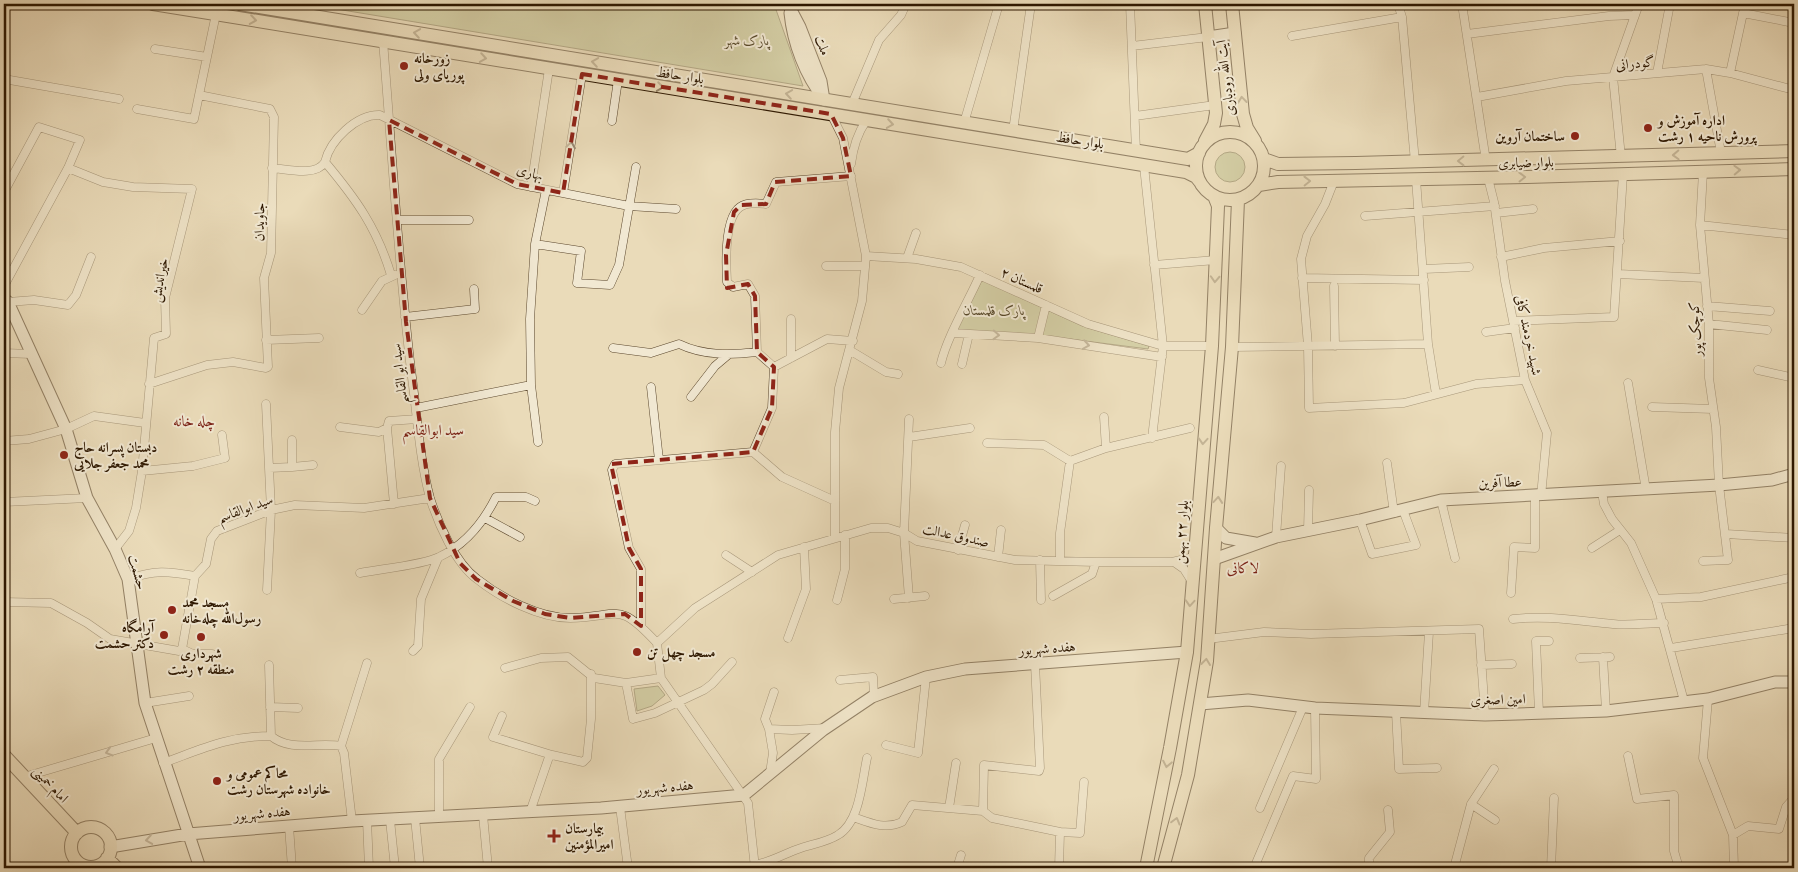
<svg xmlns="http://www.w3.org/2000/svg" width="1798" height="872" font-family="Vollkorn,Amiri,serif">
<style>
.green{fill:#bbbf8c;stroke:#746b46}
.lines{fill:none;stroke-linecap:round;stroke-linejoin:round}
.street-casing{stroke:#5c482e;stroke-width:9}
.secondary-casing{stroke:#2d1700;stroke-width:13}
.primary-casing{stroke:#2d1700;stroke-width:14}
.street{stroke:#f1e8d2;stroke-width:8}
.secondary{stroke:#f1e8d2;stroke-width:11}
.primary{stroke:#eadbb9;stroke-width:12}
.oneway{stroke:#958366}
.oneway2{stroke:#998a74}
.marked{fill:none;stroke:#8f2418;stroke-width:4;stroke-dasharray:10 6;stroke-linejoin:round}
.poi-dot{fill:#8f2418;stroke:#f1e8d2;stroke-width:2}
.labels{text-anchor:middle;stroke-width:4;stroke-linejoin:round;paint-order:stroke}
.park-label{font-size:14px;font-style:italic;fill:#58492a;stroke:#f1e8d2}
.street-label{font-size:14px;fill:#2d1700;stroke:#f1e8d2}
.poi-label{font-size:14px;font-weight:bold;fill:#2d1700;stroke:#f1e8d2;text-anchor:start}
.neighbourhood-label{font-size:15px;fill:#7a1f14;stroke:#f1e8d2}
</style>
<rect width="100%" height="100%" fill="#eadbb9"/>
<filter id="stains"><feTurbulence type="fractalNoise" baseFrequency=".004" numOctaves="4"/><feColorMatrix values="0 0 0 0 .2 0 0 0 0 .09 0 0 0 0 .02 0 0 0 .5 -.17"/></filter>
<radialGradient id="worn" r=".72"><stop offset=".6" stop-color="#630" stop-opacity="0"/><stop offset="1" stop-color="#630" stop-opacity=".3"/></radialGradient>
<!-- green -->
<path class="green" d="M306,4h468l29,82z
M1215 167a15 15 0 1 1 30 0a15 15 0 1 1-30 0Z
M982,280l100,46 67,20 -1,3 -102,-13 -90,-5z
M658,686l7,9 -13,11 -15,5 -3,-22z"/>
<g class="lines">
<!-- street casing -->
<g class="street-casing">
<path id="street" d="M1130,4l6,147
M1398,4l4,13 13,145
M1462,4l24,157
M1743,13l51,10
M1467,34l142,-18 26,-1
M1292,36l110,-19
M383,41c9,110 15,220 28,329 6,42 8,87 19,128 8,25 25,65 47,81 24,19 62,39 93,39 51,-1 47,-18 87,25
M1132,46l76,-9
M155,49l52,8
M1706,69l15,84
M1657,73l13,-69
M1730,73l15,-69
M4,79l115,20
M1477,97l89,-16 140,-12 24,4 64,17
M852,104l27,-64 22,-25 5,-11
M137,109l57,10 5,-24
M831,114l12,24 23,118 -4,45 -23,87 -4,44v105
M1135,116l80,-11
M612,121l6,-41
M964,123l35,-119
M1013,131l18,-127
M1621,157l-8,-80 26,-73
M325,162c5,-22 32,-48 55,-47l137,69 112,22 47,3
M851,164c2,-16 6,-30 15,-43
M1144,166l19,180 -11,92
M68,168l35,14 30,5 59,2 -27,109 1,36 -12,4 -12,133 -6,37 -7,23 -14,18
M272,168c15,1 44,9 53,-6 31,37 52,66 66,113
M1703,172l-3,53 9,99v54l7,49 3,58 9,75 -25,1
M1488,178l6,24 11,79 20,99 22,53 -6,63
M1416,179l12,165 8,50
M1334,181l-9,23 -18,32 -6,23 7,87 1,62 95,-5 72,-19 49,-4
M1793,186h1
M531,187l18,-118
M4,192l35,-65 41,13 -12,28 -64,118
M563,193l19,-119
M1496,213l37,-4
M1365,216l130,-10
M397,220h72
M1700,225l94,10
M535,244l11,-54
M866,256l50,3 45,8 127,57 75,22h49
M1501,257l43,-9 76,-7
M907,258l9,-25
M1154,265l62,-5
M826,266h39
M1424,269l45,-2
M1618,274l86,4
M1302,278l122,2
M1334,286l1,60
M8,302l26,-2 34,5 8,-10 15,-38
M1707,306l63,5
M362,310l20,-29 13,-6
M405,317l70,-8 -1,-20
M791,319v39
M1513,321l101,-4 9,-143
M1709,324l58,6
M1486,332l29,-4
M953,333l85,5 124,19
M1038,338l8,-33
M266,340l53,-2
M1232,347l196,-3
M613,348l38,5 28,-9c25,12 52,11 78,8l17,15 53,-28 26,2
M851,351l35,21 12,2
M757,352l-2,-56 -7,-12 -15,3 -6,-5c-1,-18 -3,-64 13,-75 7,-5 18,-4 26,-3l10,-22 75,-6
M4,353l27,1
M941,363c6,-26 27,-61 39,-88
M962,364l7,-30
M1758,370l36,8
M1628,383l18,107
M149,384l58,-19 26,-3 33,6 2,-1 -4,-89 7,-25 3,-136 -4,-8 -71,-14 17,-81
M531,385l7,57
M651,387l8,73
M1794,392v85
M691,397l24,-31 13,-11
M266,404l5,106 -4,80
M1652,407l61,2
M416,408l115,-23 -1,-66 5,-75 46,7 -4,32 33,2 9,-20 17,-98
M1104,417l2,31
M909,419l-5,114 5,65
M340,427l39,5 8,-4 2,-7 28,-2
M387,428l7,76
M909,437l61,-9
M4,441l25,-2 37,-10 28,-13 51,7
M987,443l57,2 26,16
M753,452l19,-44 2,-41
M1070,461l36,-13 84,-20
M1387,463l7,50
M292,467l21,-2
M269,468l23,-1v-27
M142,471l51,-5 32,-8 -3,-23
M1602,492l2,12 8,15 19,24 25,56 28,102
M1441,500l14,58
M4,502l83,-4
M485,518l35,19
M1360,520l12,34 44,-9 -13,-35
M1308,531l1,-41
M1726,534l68,4
M1276,537l5,-71
M1592,548l28,-18
M958,550l7,-25
M726,555l26,17
M998,557l3,-27
M1040,560l1,40
M1060,561v-28l10,-72
M1174,562l10,7 7,11
M360,573c20,-4 63,-8 79,-16 26,-12 45,-36 57,-60h30l9,4
M195,576l11,-12 5,-25 6,-8 54,-21 24,-5 69,3 66,-10
M128,579c27,-9 39,-8 67,-3
M1511,593l3,-46 21,1v-52
M1053,596l39,-22 4,-12
M894,599l31,-3
M1656,599l45,-2 93,-20
M837,600l8,-31v-34
M4,602l47,1 36,20 23,16 69,12 3,-2
M1513,619c35,-4 66,2 100,5 16,2 34,-1 51,-1
M641,626v-57l-12,-21 -17,-78 3,-6 138,-12 29,25 53,24
M788,638l18,-49 -2,-42
M1208,639l56,-7 47,2 168,-5 6,86
M657,643l38,-35 83,-53 93,-27h17l16,5 13,8 98,19 81,2h76l22,-5
M657,643l4,35 87,125 7,65
M1671,648l123,-20
M182,649l13,-73
M182,649l11,5h19
M413,651l5,-5 3,-47 17,-41
M1603,657l3,54
M1580,658l30,-1
M269,665l2,71
M1481,665l31,-1
M505,668l36,-10 27,-1 26,21 32,5 35,-5
M840,680l33,-3 1,19
M626,683l7,36 22,-6 49,-23 8,-6 20,-22
M1708,699l-5,59 30,77 1,33
M145,703l44,-7
M270,707l28,1
M1396,712l3,57 38,-1
M1424,713l5,-81
M1539,713l-3,-72h13
M502,716l-9,21 59,18
M769,729l-4,-10 9,-27
M886,745l32,8 8,-76
M1628,756l9,43 37,-4v56l5,17
M163,763c39,-14 65,-27 108,-27 19,16 47,6 70,10
M770,773l3,-20 -4,-24 23,1 34,-2
M24,777l132,-39
M1471,804l24,16
M620,807l8,61
M949,808l7,-45
M1260,808l43,-101
M983,811l1,-46 55,6 1,-3 -5,-104
M530,812l19,-55 3,-2 31,7 4,-4 4,-39v-45
M483,815l5,53
M439,817v-58l31,-52
M853,817c17,6 32,13 49,5l10,-17 71,6 9,7 68,14 -1,36
M415,818l5,50
M367,820l2,48
M390,820l5,48
M352,821l-8,-68 -3,-7 26,-83
M289,826l3,42
M1060,832l20,1 4,-51
M1733,835l15,-9 31,3 7,-22 8,-9
M754,865c18,-3 31,-12 47,-17 12,-4 26,-6 37,-13 22,-13 24,-54 29,-77
M957,868l4,-13
M1254,868l39,-92 23,3 -1,-71
M1369,868v-10l21,-26 -2,-22
M1454,868l17,-64 23,-35
M1551,868l3,-70"/>
</g>
<!-- secondary casing -->
<g class="secondary-casing">
<path id="secondary" d="M788,4l12,23 21,54 3,19
M790,13c3,30 15,62 34,86
M1208,37l27,-4
M4,299l4,3 58,127 21,69 28,51 13,30 17,124 55,165
M1216,528l10,10 29,5
M1214,559l62,-22 84,-17 81,-20 278,-15 53,-5 22,-6
M1200,704l48,-4 67,8 170,7 121,-4 102,-12 67,-17h19
M110,847l78,-13 164,-13 249,-13 143,-13 79,-65 49,-33 54,-20 39,-8 222,-17"/>
</g>
<!-- primary casing -->
<g class="primary-casing">
<path id="primary" d="M153,4l1033,168 10,5 4,5
M240,4l948,155 11,-6
M1205,4l11,109 -2,11 -9,17
M1232,4l11,110 4,14 8,13
M1196 166a34 34 0 1 1 68 0a34 34 0 1 1-68 0Z
M1264,159l14,5 78,-1 438,-12
M1259,185l19,-3 249,-5 267,-8
M4,755l73,78
M71 847a20 20 0 1 1 40 0a20 20 0 1 1-40 0Z
M107,858l10,10
M1146,868l24,-120 17,-96 25,-306 6,-140 -4,-10
M1163,868l25,-93 19,-114 9,-133 16,-181 6,-147"/>
</g>
<!-- street -->
<use href="#street" class="street"/>
<!-- secondary -->
<use href="#secondary" class="secondary"/>
<!-- primary -->
<use href="#primary" class="primary"/>
</g>
<!-- one-way arrows -->
<defs><path id="oneway-chevron" d="M-2-3.5L2.5 0L-2 3.5" fill="none" stroke-width="1.6" stroke-linecap="round" stroke-linejoin="round" transform="scale(1.25)"/></defs>
<g class="oneway">
<use href="#oneway-chevron" transform="translate(253 20) rotate(9)"/>
<use href="#oneway-chevron" transform="translate(417 33) rotate(-171)"/>
<use href="#oneway-chevron" transform="translate(483 58) rotate(9)"/>
<use href="#oneway-chevron" transform="translate(595 62) rotate(-171)"/>
<use href="#oneway-chevron" transform="translate(660 87) rotate(9)"/>
<use href="#oneway-chevron" transform="translate(789 94) rotate(-171)"/>
<use href="#oneway-chevron" transform="translate(1242 100) rotate(-96)"/>
<use href="#oneway-chevron" transform="translate(890 124) rotate(9)"/>
<use href="#oneway-chevron" transform="translate(1676 155) rotate(178)"/>
<use href="#oneway-chevron" transform="translate(1461 161) rotate(179)"/>
<use href="#oneway-chevron" transform="translate(1737 170) rotate(-2)"/>
<use href="#oneway-chevron" transform="translate(1522 177) rotate(-1)"/>
<use href="#oneway-chevron" transform="translate(1307 181) rotate(-1)"/>
<use href="#oneway-chevron" transform="translate(1215 279) rotate(93)"/>
<use href="#oneway-chevron" transform="translate(1203 441) rotate(94)"/>
<use href="#oneway-chevron" transform="translate(1218 500) rotate(-85)"/>
<use href="#oneway-chevron" transform="translate(1190 603) rotate(94)"/>
<use href="#oneway-chevron" transform="translate(1206 662) rotate(-83)"/>
<use href="#oneway-chevron" transform="translate(1167 764) rotate(101)"/>
<use href="#oneway-chevron" transform="translate(1176 821) rotate(-75)"/>
</g>
<g class="oneway2">
<use href="#oneway-chevron" transform="translate(571 145) rotate(-81)"/>
<use href="#oneway-chevron" transform="translate(996 335) rotate(3)"/>
<use href="#oneway-chevron" transform="translate(1086 345) rotate(9)"/>
<use href="#oneway-chevron" transform="translate(109 752) rotate(163)"/>
<use href="#oneway-chevron" transform="translate(149 840) rotate(171)"/>
</g>
<!-- marked area -->
<path d="M0 0H1798V872H0ZM582,74l249,40 12,24 8,38 -76,6 -9,22 -25,1 -7,7 -8,43 1,33 21,-4 7,12 2,56 17,15 -2,41 -19,44 -142,12 18,84 12,21v57l-16,-12 -55,4 -25,-4 -32,-13 -37,-22 -16,-16 -30,-65 -24,-176 -17,-202 128,64 46,9z" fill="#eadbb9" fill-opacity=".55" fill-rule="evenodd"/>
<path class="marked" d="M582,74l249,40 12,24 8,38 -76,6 -9,22 -25,1 -7,7 -8,43 1,33 21,-4 7,12 2,56 17,15 -2,41 -19,44 -142,12 18,84 12,21v57l-16,-12 -55,4 -25,-4 -32,-13 -37,-22 -16,-16 -30,-65 -24,-176 -17,-202 128,64 46,9z"/>
<!-- markers -->
<g class="poi-dot">
<circle cx="404" cy="66" r="5"/>
<circle cx="1648" cy="128" r="5"/>
<circle cx="1575" cy="136" r="5"/>
<circle cx="64" cy="455" r="5"/>
<circle cx="172" cy="610" r="5"/>
<circle cx="164" cy="635" r="5"/>
<circle cx="201" cy="637" r="5"/>
<circle cx="637" cy="652" r="5"/>
<circle cx="217" cy="781" r="5"/>
<path d="M551.5 828.5h5v5h5v5h-5v5h-5v-5h-5v-5h5z"/>
</g>
<g class="labels">
<!-- park labels -->
<g class="park-label">
<text x="747" y="45">پارک شهر</text>
<text x="994" y="315">پارک قلمستان</text>
</g>
<!-- street labels -->
<g class="street-label">
<text transform="translate(823 45) rotate(69)" y="5">ملت</text>
<text transform="translate(1635 63) rotate(-5)" y="5">گودرانی</text>
<text transform="translate(680 75) rotate(9)" y="5">بلوار حافظ</text>
<text transform="translate(1225 78) rotate(-97)" y="5">آیت الله رودباری</text>
<text transform="translate(1080 140) rotate(9)" y="5">بلوار حافظ</text>
<text transform="translate(1526 162) rotate(-1)" y="5">بلوار ضیابری</text>
<text transform="translate(530 172) rotate(16)" y="5">بهاری</text>
<text transform="translate(259 222) rotate(-89)" y="5">جاویدان</text>
<text transform="translate(159 280) rotate(-79)" y="5">خیراندیش</text>
<text transform="translate(1022 280) rotate(24)" y="5">قلمستان ۲</text>
<text transform="translate(1695 329) rotate(-93)" y="5">کوچک پور</text>
<text transform="translate(1529 335) rotate(78)" y="5">شهید خردمند کافی</text>
<text transform="translate(399 374) rotate(-97)" y="5">سید ابو القاسم</text>
<text transform="translate(1500 482) rotate(-2)" y="5">عطا آفرین</text>
<text transform="translate(245 508) rotate(-20)" y="5">سید ابوالقاسم</text>
<text transform="translate(1181 532) rotate(-86)" y="5">بلوار ۲۲ بهمن</text>
<text transform="translate(956 535) rotate(12)" y="5">صندوق عدالت</text>
<text transform="translate(138 572) rotate(74)" y="5">حشمت</text>
<text transform="translate(1047 648) rotate(-4)" y="5">هفده شهریور</text>
<text transform="translate(1498 699) rotate(-1)" y="5">امین اصغری</text>
<text transform="translate(51 784) rotate(47)" y="5">امام خمینی</text>
<text transform="translate(665 787) rotate(-5)" y="5">هفده شهریور</text>
<text transform="translate(262 813) rotate(-5)" y="5">هفده شهریور</text>
</g>
<!-- poi labels -->
<g class="poi-label">
<text x="414" y="63">زورخانه<tspan x="414" dy="16">پوریای ولی</tspan></text>
<text x="1658" y="125">اداره آموزش و<tspan x="1658" dy="16">پرورش ناحیه ۱ رشت</tspan></text>
<text x="1565" y="141" text-anchor="end">ساختمان آروین</text>
<text x="74" y="452">دبستان پسرانه حاج<tspan x="74" dy="16">محمد جعفر جلایی</tspan></text>
<text x="182" y="607">مسجد محمد<tspan x="182" dy="16">رسول‌‌الله چله‌خانه</tspan></text>
<text x="154" y="632" text-anchor="end">آرامگاه<tspan x="154" dy="16">دکتر حشمت</tspan></text>
<text x="647" y="657">مسجد چهل تن</text>
<text x="201" y="658" text-anchor="middle">شهرداری<tspan x="201" dy="16">منطقه ۲ رشت</tspan></text>
<text x="227" y="778">محاکم عمومی و<tspan x="227" dy="16">خانواده شهرستان رشت</tspan></text>
<text x="565" y="833">بیمارستان<tspan x="565" dy="16">امیرالمؤمنین</tspan></text>
</g>
<!-- neighbourhood labels -->
<g class="neighbourhood-label">
<text x="194" y="426">چله خانه</text>
<text x="433" y="435">سید ابوالقاسم</text>
<text x="1243" y="573">لاکانی</text>
</g>
</g>
<!-- margin -->
<rect width="1798" height="872" fill="none" stroke="#eadbb9" stroke-width="20"/>
<rect x="5" y="5" width="1788" height="862" fill="none" stroke="#2d1700" stroke-width="2.5"/>
<rect x="10" y="10" width="1778" height="852" fill="none" stroke="#2d1700"/>
<rect width="100%" height="100%" filter="url(#stains)"/>
<rect width="100%" height="100%" fill="url(#worn)"/>
</svg>
